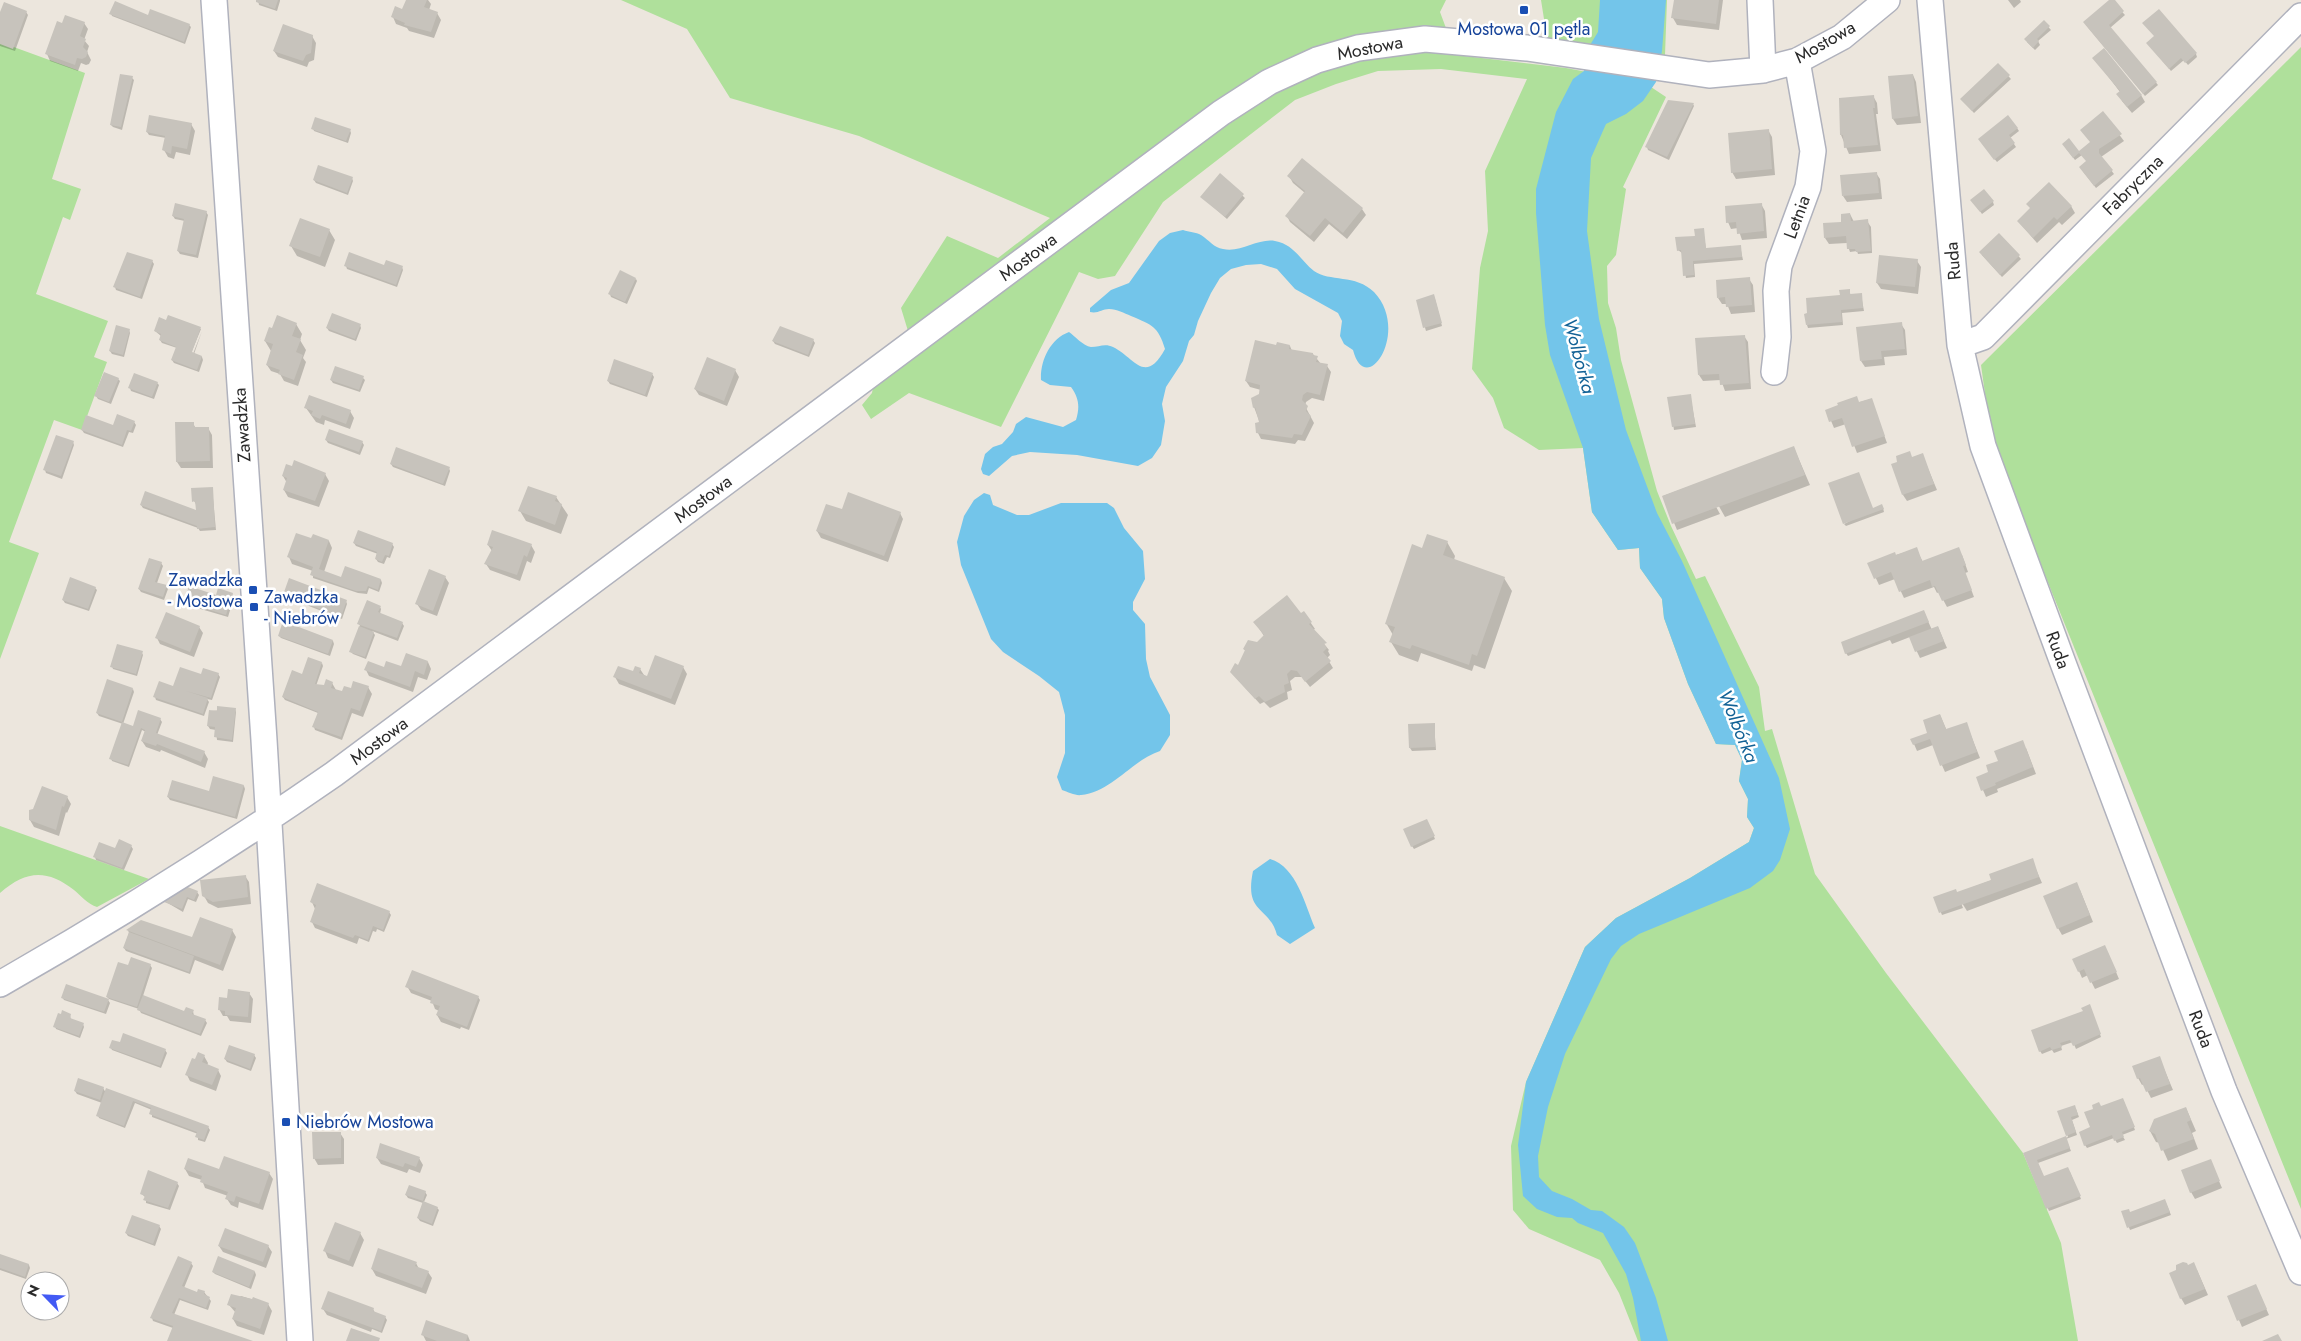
<svg xmlns="http://www.w3.org/2000/svg" width="2301" height="1341" font-family="Jost,sans-serif">
<style>
.green{fill:#afe09b}
.water{fill:#73c5ea}
.shadow{fill:#0003}
.building{fill:#c7c3bc}
.lines{fill:none;stroke-linecap:round;stroke-linejoin:round}
.minor-casing{stroke:#b0b2bd;stroke-width:28}
.minor{stroke:#fff;stroke-width:25}
.transit-dot{fill:#1a4fb4;stroke:#fff;stroke-width:2}
.labels{text-anchor:middle;stroke-width:5;stroke-linejoin:round;paint-order:stroke}
.transit-label{font-size:18px;fill:#164399;stroke:#fff;text-anchor:start}
.street-label{font-size:18px;fill:#2a2a2a;stroke:#fff}
.water-label{font-size:19px;font-style:italic;fill:#126296;stroke:#fff}
</style>
<rect width="100%" height="100%" fill="#ece6dd"/>
<!-- green -->
<path class="green" d="M621,0h825l-6,12 16,43 110,13 79,15 21,14 -43,90 3,2 -10,66 -9,11 1,37 8,25 5,32 36,131 14,35 25,53 9,-3 54,111 6,44 7,-2 43,145 71,99 137,180 38,90 17,98h-440l-19,-48 -19,-33 -71,-31 -16,-19 -2,-64 15,-64 59,-135 31,-29 74,-40 59,-36 5,-14 -7,-11 1,-18 -9,-18 3,-21 -7,-15 -19,-1 -28,-60 -24,-66 -2,-19 -22,-31 -1,-20 -21,2 -26,-38 -9,-64 -44,2 -35,-22 -11,-30 -21,-29 8,-101 8,-37 -3,-60 42,-92 -86,-10 -63,2 -42,13 -41,16 -132,102 -48,74 -17,3 -19,-7 -78,155 -92,-34 -38,26 -9,-14 10,-12 7,-40 29,-22 -7,-23 46,-72 51,22 52,-40 -191,-82 -129,-38 -43,-69z
M1541,0h126l-2,55 -118,-17z
M0,42l85,31 -33,106 29,10 -11,31 -7,-3 -27,77 72,27 -14,36 13,5 -25,68 -28,-10 -45,122 30,11 -39,106z
M2301,47v1162l-309,-765 -11,-79z
M0,826l149,53 -52,28c-9,-3 -16,-11 -23,-17 -27,-21 -48,-20 -74,3z"/>
<!-- water -->
<path class="water" d="M1600,0h66l-4,51 -6,31 -13,19 -17,13 -20,10 -15,34 -4,73 12,88 27,111 31,83 25,48 97,217 11,51 -10,31 -7,11 -23,17 -111,46 -18,12 -10,13 -46,95 -17,53 -10,49 1,21 13,14 20,8 19,11 11,1 22,16 11,16 21,55 12,43h-27l-8,-43 -7,-24 -23,-41 -25,-10 -6,-5 -15,-1 -20,-8 -14,-13 -5,-51 8,-63 59,-135 31,-29 74,-40 59,-36 5,-14 -7,-11 1,-18 -9,-18 3,-21 -7,-15 -19,-1 -28,-60 -24,-66 -2,-19 -22,-31 -1,-20 -21,2 -26,-38 -9,-64 -33,-93 -5,-30 -9,-112v-24l20,-77 17,-33 11,-8 6,-26 8,-13z
M1183,230c6,2 13,2 18,5 8,5 13,13 22,14 18,4 35,-11 52,-8 20,4 25,19 39,30 15,11 42,3 60,21 37,39 -8,108 -21,58l-9,-6 -4,-8 2,-15 -4,-8 -43,-24 -18,-20 -16,-5 -15,1 -15,4 -11,9 -9,15 -13,28 -4,14 -5,6 -6,20 -17,26 -4,17 3,17 -4,24 -9,13 -14,8 -61,-11 -47,-3 -18,4 -23,20 -6,-2 -2,-5 4,-15 8,-7 9,-3 11,-12 3,-8 10,-7 37,10 13,-7c4,-13 3,-22 -5,-33l-21,-2 -9,-5c-1,-19 9,-41 28,-48 6,4 14,14 22,15 8,0 14,-4 22,0 21,10 32,39 52,2 -7,-23 -13,-24 -34,-33 -7,-3 -14,-7 -22,-7 -7,0 -11,5 -19,3v-4l21,-18 18,-7 30,-42 11,-8z
M984,493l6,2 3,10 24,10h12l32,-12h46l7,5 10,20 19,23 2,28 -12,23v8l12,14 1,35 4,18 20,38v20l-10,16c-28,9 -48,41 -79,44 -5,1 -13,-3 -19,-5l-5,-13 8,-24v-38l-6,-23 -20,-16 -36,-24 -12,-13 -30,-74 -4,-23 7,-26 10,-16z
M1270,859c27,8 35,46 45,69l-25,16 -13,-9c-8,-30 -33,-20 -24,-64z"/>
<!-- shadow -->
<path class="shadow" d="M258,0h22v1l-3,10 -18,-6z
M407,0h21l3,4 -2,6 8,3 4,7 -7,18 -25,-7 -2,-3 -11,-4 -3,-7 10,-7z
M1675,0h48l-4,30 -42,-5 -4,-7z
M2008,0h12l1,2 -7,6z
M2111,0l14,15 -15,13 48,57 -13,11 -59,-71z
M26,12l2,3 -13,36 -15,-5v-30z
M111,13l38,3 40,9 2,2 -6,17 -73,-28z
M2044,22l7,8 -13,11 2,4 -5,5 -8,-8z
M84,23l4,6 -4,11 5,6 -2,6 4,8 -2,4 -3,1 -5,-2 -3,8 -28,-10 -3,-7 16,-29z
M312,36l4,7 -2,17 -5,2 -2,5 -29,-10 -4,-6z
M2150,46l46,8 1,3 -9,8 -4,-5 -13,11z
M2094,58l47,37 4,7 -13,11 -10,-12 -2,-9z
M1998,65l13,14 -37,34 -12,-13z
M1913,75l3,7 5,41 -24,2 -4,-6z
M132,78l2,2 -12,50 -9,-3 -2,-2z
M1873,96l4,7 1,11h-2l5,37 -32,3 -8,-19z
M1693,104l1,2 -25,54 -21,-10 -1,-3z
M2103,113l21,28 -23,16 13,17 -18,14 -14,-18 6,-8 -6,-7 -7,5 -10,-13 14,6 12,-10z
M191,124l4,7 -5,24 -14,-3 -2,7 -6,-2 -4,-7 2,-12 -17,-3 -2,-3z
M313,128l37,2 1,3 -3,10 -34,-12z
M2017,128l2,3 -9,7 6,9 -19,15 -16,-20z
M1768,130l4,7 3,38 -39,4 -4,-7z
M1303,160l59,49 4,6 -19,24 -18,-15 -15,18 -24,-20 -3,-6 18,-23 -12,-10 -4,-7z
M1876,173l4,6 2,20 -35,3 -4,-6z
M1220,175l25,23 -18,21 -25,-22z
M352,178l1,3 -5,14 -32,-12 -2,-3z
M1993,202l1,3 -12,9 -8,-11z
M1761,204l4,7 2,27 -25,2 -4,-12 -7,1 -3,-7z
M2071,206l4,7 -13,12 -3,-3 -22,21 -19,-22 13,-12z
M206,212l2,3 -10,43 -18,-4 -2,-3 7,-30 -10,-2 -2,-3z
M1850,214l4,8 13,-1 4,6 1,26 -14,1 -1,-3 -7,1 -3,-9 -18,1 -4,-6z
M1703,229l3,20 34,-3 3,14 -49,4 1,13 -9,1 -4,-25 -4,-3z
M329,230l6,10 -10,27 -28,-11 -6,-10z
M1999,234l22,25 -19,18 -20,-22z
M152,261l2,3 -12,35 -26,-9 -1,-3z
M1917,261l4,6 -3,27 -37,-5 -4,-6z
M346,266l56,1 1,3 -6,17 -50,-18z
M636,279l1,2 -10,23 -16,-7 -1,-3z
M1749,279l4,6 2,27 -24,2 -4,-10h-5l-4,-6z
M1849,290l2,6 10,-1 3,16 -22,2 1,12 -35,3 -1,-3z
M1435,299l7,27 -16,5 -9,-31z
M168,316l33,13 -12,29 2,1 11,-28 -8,23 8,3 1,3 -4,12 -25,-9 -2,-3 5,-12 -15,-5 -2,-3 1,-4 -6,-5 12,-10z
M296,324l6,10 -2,6 6,10 -3,8 3,4 -8,24 -14,-5 -4,-7 -9,-3 -4,-6 4,-14 -6,-10 8,-11z
M1901,324l4,6 2,25 -23,2 1,8 -20,2 -4,-6z
M360,325l1,3 -5,13 -27,-10 -2,-3z
M129,330l1,3 -6,24 -12,-3 -2,-3z
M1744,336l4,6 3,47 -26,2 -4,-11 -18,1 -4,-6z
M813,340l2,3 -6,14 -34,-13 -2,-3z
M1277,346h13l2,5 21,3 8,10 6,2 4,6 -7,29 -12,-3 -6,4 -1,4 9,17 -9,18 -7,-1 -3,4 -34,-5 -3,-6 2,-10 -6,-16 7,-17 -11,-3 -4,-6z
M735,370l4,7 -12,29 -28,-11 -4,-6z
M652,374l2,3 -7,20 -37,-13 -2,-3z
M363,378l2,2 -5,12 -27,-9 -2,-3z
M118,379l2,2 -9,23 -13,-5 -2,-3z
M157,383l2,2 -5,14 -23,-8 -1,-3z
M1690,395l6,32 -22,3 -5,-32z
M1871,399l16,44 -30,10 -11,-29 -12,4 -7,-17z
M306,408l44,3 4,7 -4,11 -25,-9 -1,5 -8,-3z
M134,422l2,3 -3,8 -4,-1 -6,15 -39,-14 -2,-3 32,-3z
M193,423l3,6 12,-1 4,7 1,33h-32l-4,-6z
M326,440l36,2 2,3 -4,10 -32,-12z
M73,442l1,3 -12,34 -16,-6 -1,-3z
M1794,448l16,37 -85,32 -9,-16 -2,2 6,11 -43,16 -14,-34z
M1922,454l15,36 -30,11 -4,-6 9,-37z
M391,464l58,4 1,3 -5,15 -52,-19z
M325,474l4,7 -10,26 -31,-10 -4,-7 3,-7 -4,-7z
M212,488l4,42 -16,1 -2,-3 -55,-20 -2,-3 56,7 -1,-8 -2,-3z
M556,497l12,18 -7,19 -35,-13 -6,-10z
M1883,508l1,4 -38,14 -2,-2 29,-15z
M842,511l58,2 3,6 -15,43 -67,-24 -4,-7z
M312,540l17,1 3,7 -8,24 17,6 40,2 1,3 -3,9 -10,-4 -2,6 -9,-1 -45,-15v-7l-21,-7 -3,-7z
M1447,542l8,14 -1,4 50,18 8,13 -27,78 -11,-4 -2,6 -51,-18 -3,9 -19,-7 -8,-13 2,-7 -7,-12 37,-73z
M354,543l38,1 2,3 -4,11 -3,-1 -3,7 -6,-2 -2,-3 2,-5 -22,-8z
M488,545h43l4,7 -4,11 -4,-2 -7,20 -30,-11 -4,-6 6,-13z
M1916,549l7,13 39,-7 6,17 -3,1 9,24 -27,10 -8,-15 -2,1 -3,-6 -30,11 -9,-19 -16,6 -10,-22z
M161,563l2,3 -6,17 9,3 2,3 -4,11 -23,-8 -2,-3z
M445,577l4,6 -12,33 -16,-6 -4,-6z
M95,588l2,2 -8,21 -24,-8 -2,-3z
M232,594l2,3 -6,20 -41,-12 -1,-3z
M284,595l62,6 1,3 -5,15 -56,-22z
M380,607l1,2 -1,5 22,9 2,3 -6,15 -26,-10 3,4 -9,24 -13,-5 -2,-2 9,-26 -1,-2z
M1924,612l8,18 6,-3 9,21 -27,10 -10,-21 -18,7 -2,-4 -42,16 -2,-3z
M1304,613l11,16 -2,1 16,20 -1,1 2,4 -3,3 6,10 -23,19 -8,-10h-7l-5,4 2,9 -5,2 1,7 -18,9 -6,-6 -4,2 -29,-32 8,-6 7,-14 -2,-3 13,-6 7,-7 -9,-14z
M199,627l4,6 -9,24 -34,-13 -3,-6z
M279,636l54,5 1,3 -4,12 -49,-18z
M142,653l1,2 -6,21 -24,-7 -1,-3z
M428,662l3,7 -4,11 -9,-3 -5,15 -44,-16 -3,-6 36,-2z
M322,663l1,3 -7,20 9,1 7,-4 4,7 7,3 25,-6 4,7 -9,23 -11,-4 -10,27 -27,-10 -1,-3 4,-14 -33,-13 -2,-3 19,-21z
M683,667l4,7 -12,31 -56,-21 -4,-7 19,-4 6,-4 4,6 4,3z
M218,674l2,3 -8,23 -5,-1 2,3 -5,14 -48,-16 -1,-3 47,-22z
M133,689l1,3 -11,32 11,3 26,-8 2,3 -5,13 47,17 4,7 -3,9 -44,-18 -1,2 -14,-5 -4,-6 4,-9 -4,-2 -13,37 -17,-6 -1,-3 12,-34 -24,-8 -2,-3z
M235,709l1,3 -3,30 -16,-2 -1,-10 -6,-1 -2,-3 2,-15z
M1940,715l7,16 19,-8 14,35 -35,14 -12,-27 -16,6 -3,-7 15,-11z
M1434,724l2,26 -24,1 -2,-3z
M2026,748l10,26 -39,15 1,3 -12,5 -3,-7 7,-18 9,-11z
M244,786l1,3 -8,30 -67,-19 -2,-3 42,-5z
M67,797l4,7 -4,9 -1,-1 -7,24 -25,-9 -4,-7z
M1428,823l7,16 -21,10 -2,-3z
M131,846l2,3 -9,21 -28,-10 -1,-3z
M2032,860l10,23 -75,28 -5,-8h-1l2,5 -21,7 -7,-17 22,-5 35,-13z
M245,876l4,6 2,22 -33,4 -10,-5 -4,-7z
M2080,890l13,32 -31,13 -4,-7z
M197,892l2,3 -3,7 -8,-3 -5,13 -17,-10z
M312,902l77,10 2,3 -7,17 -7,-3 -1,3 -3,-1 -4,11 -10,-4 -2,6 -42,-16 -3,-6 3,-13z
M128,930l65,9 39,-9 4,7 -13,34 -28,-11 -5,14 -64,-23 -2,-3 5,-15z
M2108,953l11,26 -24,10 -7,-14 -6,3 -3,-7z
M150,965l2,3 -9,28 42,16 8,-1 1,5 11,4 2,3 -6,13 -60,-23 -2,-4 -30,-10 -2,-2 22,-30z
M407,986l71,11 2,3 -11,30 -8,-3 -1,2 -19,-7 -4,-7 2,-4 -4,-2 -3,-8 -21,-8z
M249,993l4,6 -2,24 -21,-2 -3,-5h-4l-4,-7 9,-10z
M62,997l46,3 2,3 -4,11 -42,-14z
M2091,1009l10,28 -25,12 -3,-7 -12,4 1,4 -8,3 -2,-3 -10,4 -2,-3z
M70,1015l1,5 12,4 1,3 -4,11 -24,-9 -1,-3z
M111,1048l54,2 2,3 -6,15 -49,-18z
M254,1055l2,3 -5,13 -24,-9 -2,-3z
M204,1056l4,7 -1,3 11,4 3,6 -5,15 -26,-10 -3,-6z
M2159,1057l14,33 -22,8 -7,-14 -2,1 -4,-7z
M103,1088l3,5 1,-3 101,37 2,3 -5,12 -7,-2v-6l-46,-17v-7l-17,-7 -10,25 -26,-10 -1,-3 4,-12 -25,-9 -2,-3z
M2124,1102l11,28 -13,5 3,5 -8,3 -3,-5 -27,10 -2,-3 16,-37z
M2186,1108l10,23 -4,2 6,16 -30,12 -8,-18 -4,-1 -6,-11z
M2076,1109l3,8 -7,3 5,15 -11,4 5,12 -33,12 6,15 26,-6 11,27 -32,12 -24,-58 43,-16 -9,-25z
M340,1133l4,6v25l-26,1 -4,-7z
M377,1158h42l4,7 -3,8 -11,-4 -2,4 -26,-9z
M2210,1160l12,28 -27,11 -4,-7z
M185,1169l84,4 4,6 -10,31 -24,-8 -1,6 -7,-3 -4,-6 1,-3 -23,-8 -3,-8 -13,-4z
M177,1183l2,3 -9,24 -24,-7v-5l-5,-5z
M425,1192l2,3 -3,7 13,6 2,2 -6,16 -13,-5 -2,-3 5,-15 -15,-5 -2,-3z
M2166,1203l5,12 -41,15 -7,-18 7,1z
M159,1226l2,3 -6,17 -27,-10 -2,-3z
M360,1233l4,7 -11,27 -25,-9 -3,-7z
M219,1246h49l4,6 -6,16 -43,-16z
M0,1255l29,10 1,3 -4,11 -26,-9z
M191,1263l2,3 -9,22 14,5 6,-1 7,9 -3,9 -28,-10 -6,15 76,26h-82l5,-13 -20,-7 -1,-3z
M416,1263l3,6 9,3 4,6 -6,16 -50,-18 -4,-7z
M2197,1270l11,25 -23,10 -4,-7z
M213,1272h42l1,3 -5,14 -36,-15z
M2256,1286l13,29 -27,12 -13,-30z
M241,1296l27,8 4,7 -8,24 -27,-9 -4,-7 3,-6 -7,-8z
M323,1309h50l2,4 10,4 2,3 -5,13 -10,-4 -1,3 -44,-17z
M423,1335l45,1 2,5h-44z"/>
<!-- building -->
<path class="building" d="M256,0h22l-3,9 -19,-7z
M406,0h21l-3,7 14,5 -7,20 -27,-7 1,-2 -14,-6 4,-11 7,3z
M1674,0h45l-3,24 -45,-6z
M2109,0h6l9,11 -15,14 48,57 -14,12 -60,-72z
M115,1l33,14 2,-6 40,15 -6,18 -75,-28z
M4,2l23,9 -14,38 -13,-5v-32z
M2159,9l38,44 -12,10 -4,-5 -12,11 -23,-26 8,-7 -12,-13z
M65,15l20,7 -5,14 6,3 -3,8 5,5 -2,5 -4,2 -5,-1 -2,7 -30,-11 12,-33 5,2z
M2044,20l6,6 -13,13 2,2 -6,7 -9,-9z
M283,24l30,11 -2,18 -5,2 -3,6 -30,-10z
M2104,48l38,47 -15,12 -11,-13 4,-3 -28,-33z
M1998,63l12,12 -38,36 -12,-12z
M120,74l13,2 -12,51 -11,-2z
M1913,74l5,42 -26,3 -4,-43z
M1874,95l1,13h-2l5,37 -34,3 -1,-13h-3l-1,-37z
M1668,100l26,3 -27,54 -22,-10z
M2103,111l19,23 -23,15v4l14,17 -19,16 -15,-19 7,-6 -7,-8 -6,5 -11,-14 7,-6 10,13 11,-9 -10,-12z
M149,115l43,8 -5,26 -15,-3 -1,8 -9,-4 3,-14 -19,-4z
M2008,115l10,13 -9,7 6,8 -21,17 -16,-21z
M315,117l36,12 -5,12 -35,-12z
M1769,129l3,40 -41,4 -3,-40z
M1302,158l61,50 -20,25 -18,-15 -15,18 -25,-20 20,-25 -18,-15z
M318,165l35,12 -6,16 -34,-13z
M1877,172l2,21 -37,3 -2,-21z
M1220,173l24,21 -19,23 -25,-20z
M2049,182l23,24 -15,14 -3,-3 -21,21 -16,-17 13,-13 -4,-4z
M1984,189l10,12 -14,11 -10,-12z
M175,203l32,8 -11,44 -19,-4 7,-32 -12,-3z
M1762,203l2,28 -27,3 -1,-12 -10,1 -1,-17z
M1850,213l1,8 17,-2 3,32 -15,1 -1,-3h-8l-1,-13 -22,2 -1,-15 18,-1v-8z
M300,218l30,11 -10,28 -31,-11z
M1704,228l2,20 35,-3 1,12 -49,4 1,14 -11,1 -2,-26 -4,1 -2,-14 20,-1 -1,-7z
M1999,233l21,22 -20,20 -21,-23z
M127,252l26,8 -13,37 -27,-10z
M349,252l35,13 2,-5 17,6 -7,19 -52,-19z
M1879,255l39,4 -3,28 -39,-4z
M620,270l16,8 -11,24 -17,-8z
M1750,277l2,28 -26,2 -1,-10 -8,1 -1,-18z
M1850,289v5l12,-1 1,15 -22,2 1,12 -36,3 -2,-11 3,-1 -1,-15 34,-3 -1,-5z
M1434,294l8,29 -19,5 -7,-28z
M332,313l29,11 -6,15 -29,-11z
M168,315l33,12 -9,25 10,4 -5,14 -26,-10 5,-13 -17,-7 2,-6 -7,-3 5,-14 7,3z
M277,315l20,8 -5,13 9,3 -5,13 7,3 -9,25 -16,-6 2,-4 -14,-5 7,-21 -9,-3 5,-14 3,1z
M1902,322l3,27 -24,2 1,8 -22,2 -4,-34z
M116,325l14,4 -7,26 -14,-4z
M780,326l34,13 -6,16 -36,-14z
M1745,335l4,48 -29,2 -1,-11 -21,1 -3,-37z
M1255,340l21,5 1,-3 13,3 -1,4 24,4v2l5,1 -2,6 12,2 -8,31 -13,-3 -4,3 -1,5 6,6 -2,5 5,5 -9,19 -8,-1 -2,4 -36,-5 -1,-10 4,-1 -4,-15 -2,1 -2,-10 8,-4 1,-9 -15,-4z
M707,357l29,12 -12,32 -30,-12z
M614,359l39,14 -8,22 -38,-14z
M335,366l29,10 -5,14 -29,-10z
M104,372l15,6 -10,24 -15,-6z
M134,373l24,9 -6,15 -24,-9z
M1691,394l4,30 -23,3 -5,-30z
M309,395l42,15 -5,14 -24,-9 -2,4 -9,-4 2,-4 -9,-3z
M1857,396l2,6 13,-4 13,38 -33,11 -10,-29 -13,4 -4,-12 13,-5 -1,-2z
M117,414l18,7 -4,10 -4,-1 -5,15 -41,-15 5,-15 27,10z
M175,422h19v5h15l1,34 -34,1z
M329,429l34,12 -4,11 -34,-12z
M56,435l18,6 -13,35 -18,-6z
M1794,446l11,29 -133,49 -10,-28z
M396,447l54,20 -7,17 -53,-20z
M1910,451l2,6 11,-4 11,31 -32,11 -11,-31 6,-2 -1,-6z
M294,460l32,13 -11,28 -32,-11 4,-12 -5,-2 4,-12 6,2z
M1859,472l14,36 9,-4 2,5 -41,15 -15,-41z
M528,486l29,10 -2,5 7,3 -7,21 -37,-14z
M213,487l2,40 -18,2v-3l-57,-21 5,-14 51,19 -1,-9 -3,1 -1,-14z
M848,492l53,20 -17,44 -68,-25 10,-27 16,5z
M358,530l35,13 -4,13 -4,-1 -3,7 -7,-3 2,-7 -24,-9z
M492,530l40,14 -5,13 -3,-2 -7,20 -33,-11 9,-17 -6,-2z
M296,533l15,5 2,-4 16,6 -10,29 22,8 4,-11 14,5 22,8 -3,11 -10,-4 -2,5h-10l-46,-16 3,-8 -26,-10z
M1427,534l21,7 -5,14 62,22 -28,79 -5,-2 -3,11 -57,-20 -2,4 -21,-7 6,-15 -10,-3 27,-80 10,4z
M1917,547l5,14 37,-14 7,18 -3,1 9,24 -30,11 -7,-15 -3,1 -2,-7 -31,12 -8,-20 -17,7 -7,-16 28,-11 1,3z
M149,558l13,4 -7,20 12,3 -4,12 -25,-8z
M429,569l17,7 -13,35 -18,-7z
M70,577l26,10 -8,22 -26,-9z
M289,578l58,22 -6,17 -58,-22z
M189,586l27,9 2,-7 15,5 -7,22 -42,-13z
M1287,595l14,18 3,-2 8,11 -3,2 18,19 -3,1 3,4 -4,4 8,9 -26,21 -8,-11 -6,-1 -4,4 2,9 -5,2 1,7 -20,10 -6,-6 -4,3 -25,-27 5,-9 3,2 7,-15 -2,-1 5,-9 9,2 7,-7 -11,-13z
M367,600l14,6 -3,6 25,10 -6,16 -40,-14z
M1924,610l5,12 -84,32 -4,-12z
M166,612l34,14 -10,26 -35,-14z
M283,621l50,19 -5,14 -50,-18z
M359,626l15,6 -9,25 -16,-5z
M1938,626l6,15 -29,11 -6,-15z
M117,644l26,7 -7,23 -26,-7z
M406,653l22,8 -4,14 -9,-4 -5,16 -46,-17 4,-9 16,6 2,-6 15,5z
M655,655l29,11 -13,33 -58,-22 5,-11 15,5 2,-5 6,2 -2,5 8,3z
M308,657l14,5 -7,22 9,1 2,-6 7,3 -2,6 11,3 2,-5 7,2 2,-7 16,5 -9,25 -9,-3 -10,29 -29,-10 6,-15 -36,-15 10,-27 10,4z
M180,667l21,7 2,-6 16,5 -8,25 -25,-7 22,7 -5,16 -50,-17 6,-16 14,5z
M107,679l26,9 -11,34 -26,-9z
M217,706l19,2 -4,32 -18,-3 1,-10 -8,-1 2,-16 8,1z
M138,710l23,8 -5,15 49,18 -4,11 -44,-18 -1,2 -15,-5 4,-11 -4,-2 -13,37 -19,-6 13,-37 11,4z
M1940,714l6,15 21,-7 10,30 -37,14 -10,-27 -17,6 -3,-6 17,-6 -4,-13z
M1435,723v24l-26,1 -1,-24z
M2023,740l10,27 -38,16 1,2 -15,6 -5,-14 12,-5 -2,-7 12,-4 -4,-10z
M213,776l31,9 -9,32 -68,-20 5,-17 37,11z
M42,786l26,10 -4,11 -2,-1 -6,24 -27,-10v-10l4,-1z
M1427,819l8,17 -24,11 -8,-18z
M119,839l13,6 -10,23 -29,-11 6,-15 16,6z
M2033,858l6,19 -100,36 -6,-16 23,-8 1,3 34,-12 -2,-6z
M246,875l2,22 -35,5 -11,-6 -2,-16z
M2077,882l13,33 -33,14 -14,-33z
M317,883l73,28 -7,19 -10,-4 -5,14 -13,-5 -2,3 -43,-16 6,-17 -6,-3z
M185,886l13,5 -4,9 -7,-3 -5,12 -18,-7z
M200,917l33,12 -13,36 -94,-35 15,-10 51,17z
M129,932l65,24 -5,16 -66,-24z
M2105,945l12,27 -27,11 -6,-14 -6,3 -6,-13z
M131,957l20,7 -14,43 -31,-10 12,-35 10,3z
M412,970l67,26 -12,31 -31,-12 4,-9 -10,-3 2,-6 -27,-10z
M66,984l43,15 -5,13 -43,-14z
M228,989l22,3 -2,25 -23,-2v-4l-7,-1 1,-13 8,1z
M143,995l41,16 2,-4 8,3 -2,4 14,5 -6,15 -63,-24z
M2090,1004l11,30 -28,12 -3,-6 -10,3 2,4 -10,3 -2,-3 -11,5 -8,-22 52,-19 -2,-3z
M62,1010l9,4 -1,4 14,5 -5,13 -26,-9 5,-14 3,1z
M123,1033l43,16 -6,17 -51,-18 3,-8 8,2z
M229,1045l26,9 -5,15 -26,-10z
M198,1052l7,3 -3,7 17,7 -7,16 -27,-10 7,-17 3,1z
M2160,1056l10,28 -24,8 -6,-14 -3,1 -5,-13z
M78,1078l26,9 -4,13 -26,-9z
M106,1088l103,38 -5,14 -9,-3 2,-5 -48,-18 2,-6 -18,-7 -9,25 -28,-10z
M2123,1098l12,29 -13,5 2,5 -10,4 -2,-6 -28,11 -5,-14 11,-5 -6,-15 9,-3 -1,-4 7,-3 2,4z
M2075,1105l3,10 -7,2 5,15 -10,4 -9,-25z
M2186,1107l5,13 -4,2 7,17 -33,12 -6,-17 -6,-3 5,-12z
M312,1132h29v26l-28,1z
M2066,1136l4,12 -33,12 7,16 24,-9 13,29 -35,13 -23,-56z
M380,1143l40,14 -4,10 -11,-4 -2,4 -27,-9z
M224,1156l46,16 -11,32 -23,-8 -2,6 -9,-3 3,-7 -28,-10 2,-6 -18,-7 4,-11 31,11z
M2211,1159l9,22 -30,12 -9,-23z
M148,1170l30,12 -10,26 -25,-8 2,-4 -5,-2z
M409,1185l17,6 -3,10 -18,-6z
M2165,1199l5,13 -43,16 -6,-17 8,-2 1,3z
M423,1201l15,6 -6,17 -15,-6z
M132,1215l28,10 -7,19 -28,-11z
M335,1222l26,10 -12,29 -26,-10z
M225,1228l44,17 -6,17 -45,-16z
M378,1248l39,14 -2,4 14,5 -7,17 -51,-19z
M0,1254l29,10 -4,13 -25,-9z
M178,1256l14,6 -10,24 15,6 1,-3 7,2 -1,3 6,3 -4,11 -27,-10 -7,15 81,28h-86l6,-15 -23,-8z
M218,1256l37,15 -6,16 -37,-15z
M2183,1262l4,1 1,2 6,-3 11,27 -25,10 -11,-26 7,-3v-5z
M2256,1284l11,25 -30,12 -10,-25z
M328,1291l46,17 -1,3 13,5 -5,15 -60,-22z
M231,1294l21,5 1,-2 16,6 -9,26 -28,-10 4,-11 -9,-3z
M426,1320l42,15 -2,6h-29l-16,-6z
M351,1328l29,10 -1,3h-33z
M2278,1334l4,7h-20z"/>
<g class="lines">
<!-- minor casing -->
<g class="minor-casing">
<path id="minor" d="M214,0l50,740 36,601
M1760,0l3,70
M1930,0l30,345 23,101 80,217 161,428 77,181
M1960,345l23,-8 318,-321
M1774,372l4,-35 -2,-46 3,-25 29,-79 5,-36 -16,-90
M0,984c114,-65 226,-135 334,-210l887,-661 48,-31 48,-22 41,-12 67,-9 102,9 182,27 54,-5 34,-9 45,-24 45,-37"/>
</g>
<!-- minor -->
<use href="#minor" class="minor"/>
</g>
<!-- markers -->
<g class="transit-dot">
<rect x="1519" y="5" width="10" height="10" rx="2.5"/>
<rect x="248" y="585" width="10" height="10" rx="2.5"/>
<rect x="249" y="602" width="10" height="10" rx="2.5"/>
<rect x="281" y="1117" width="10" height="10" rx="2.5"/>
</g>
<g class="labels">
<!-- transit labels -->
<g class="transit-label">
<text x="1524" y="35" text-anchor="middle">Mostowa 01 pętla</text>
<text x="243" y="586" text-anchor="end">Zawadzka<tspan x="243" dy="21">- Mostowa</tspan></text>
<text x="264" y="603">Zawadzka<tspan x="264" dy="21">- Niebrów</tspan></text>
<text x="296" y="1128">Niebrów Mostowa</text>
</g>
<!-- street labels -->
<g class="street-label">
<text transform="translate(1825 42) rotate(-30)" y="6">Mostowa</text>
<text transform="translate(1370 48) rotate(-11)" y="6">Mostowa</text>
<text transform="translate(2133 185) rotate(-45)" y="6">Fabryczna</text>
<text transform="translate(1797 217) rotate(-70)" y="6">Letnia</text>
<text transform="translate(1028 257) rotate(-37)" y="6">Mostowa</text>
<text transform="translate(1953 261) rotate(-95)" y="6">Ruda</text>
<text transform="translate(242 425) rotate(-94)" y="6">Zawadzka</text>
<text transform="translate(703 499) rotate(-37)" y="6">Mostowa</text>
<text transform="translate(2058 650) rotate(70)" y="6">Ruda</text>
<text transform="translate(379 741) rotate(-37)" y="6">Mostowa</text>
<text transform="translate(2201 1029) rotate(69)" y="6">Ruda</text>
</g>
<!-- water labels -->
<g class="water-label">
<text transform="translate(1580 356) rotate(75)" y="7">Wolbórka</text>
<text transform="translate(1739 726) rotate(68)" y="7">Wolbórka</text>
</g>
</g>
<!-- north arrow -->
<g transform="translate(45 1296) rotate(294)"><circle r="24" fill="#ffffff" stroke="#aaaaaa"/>
<path d="M0-4L9 19L0 12L-9 19Z" fill="#425af4"/>
<text y="-8" font-size="14" font-weight="bold" text-anchor="middle" fill="#2a2a2a">N</text>
</g>
</svg>
